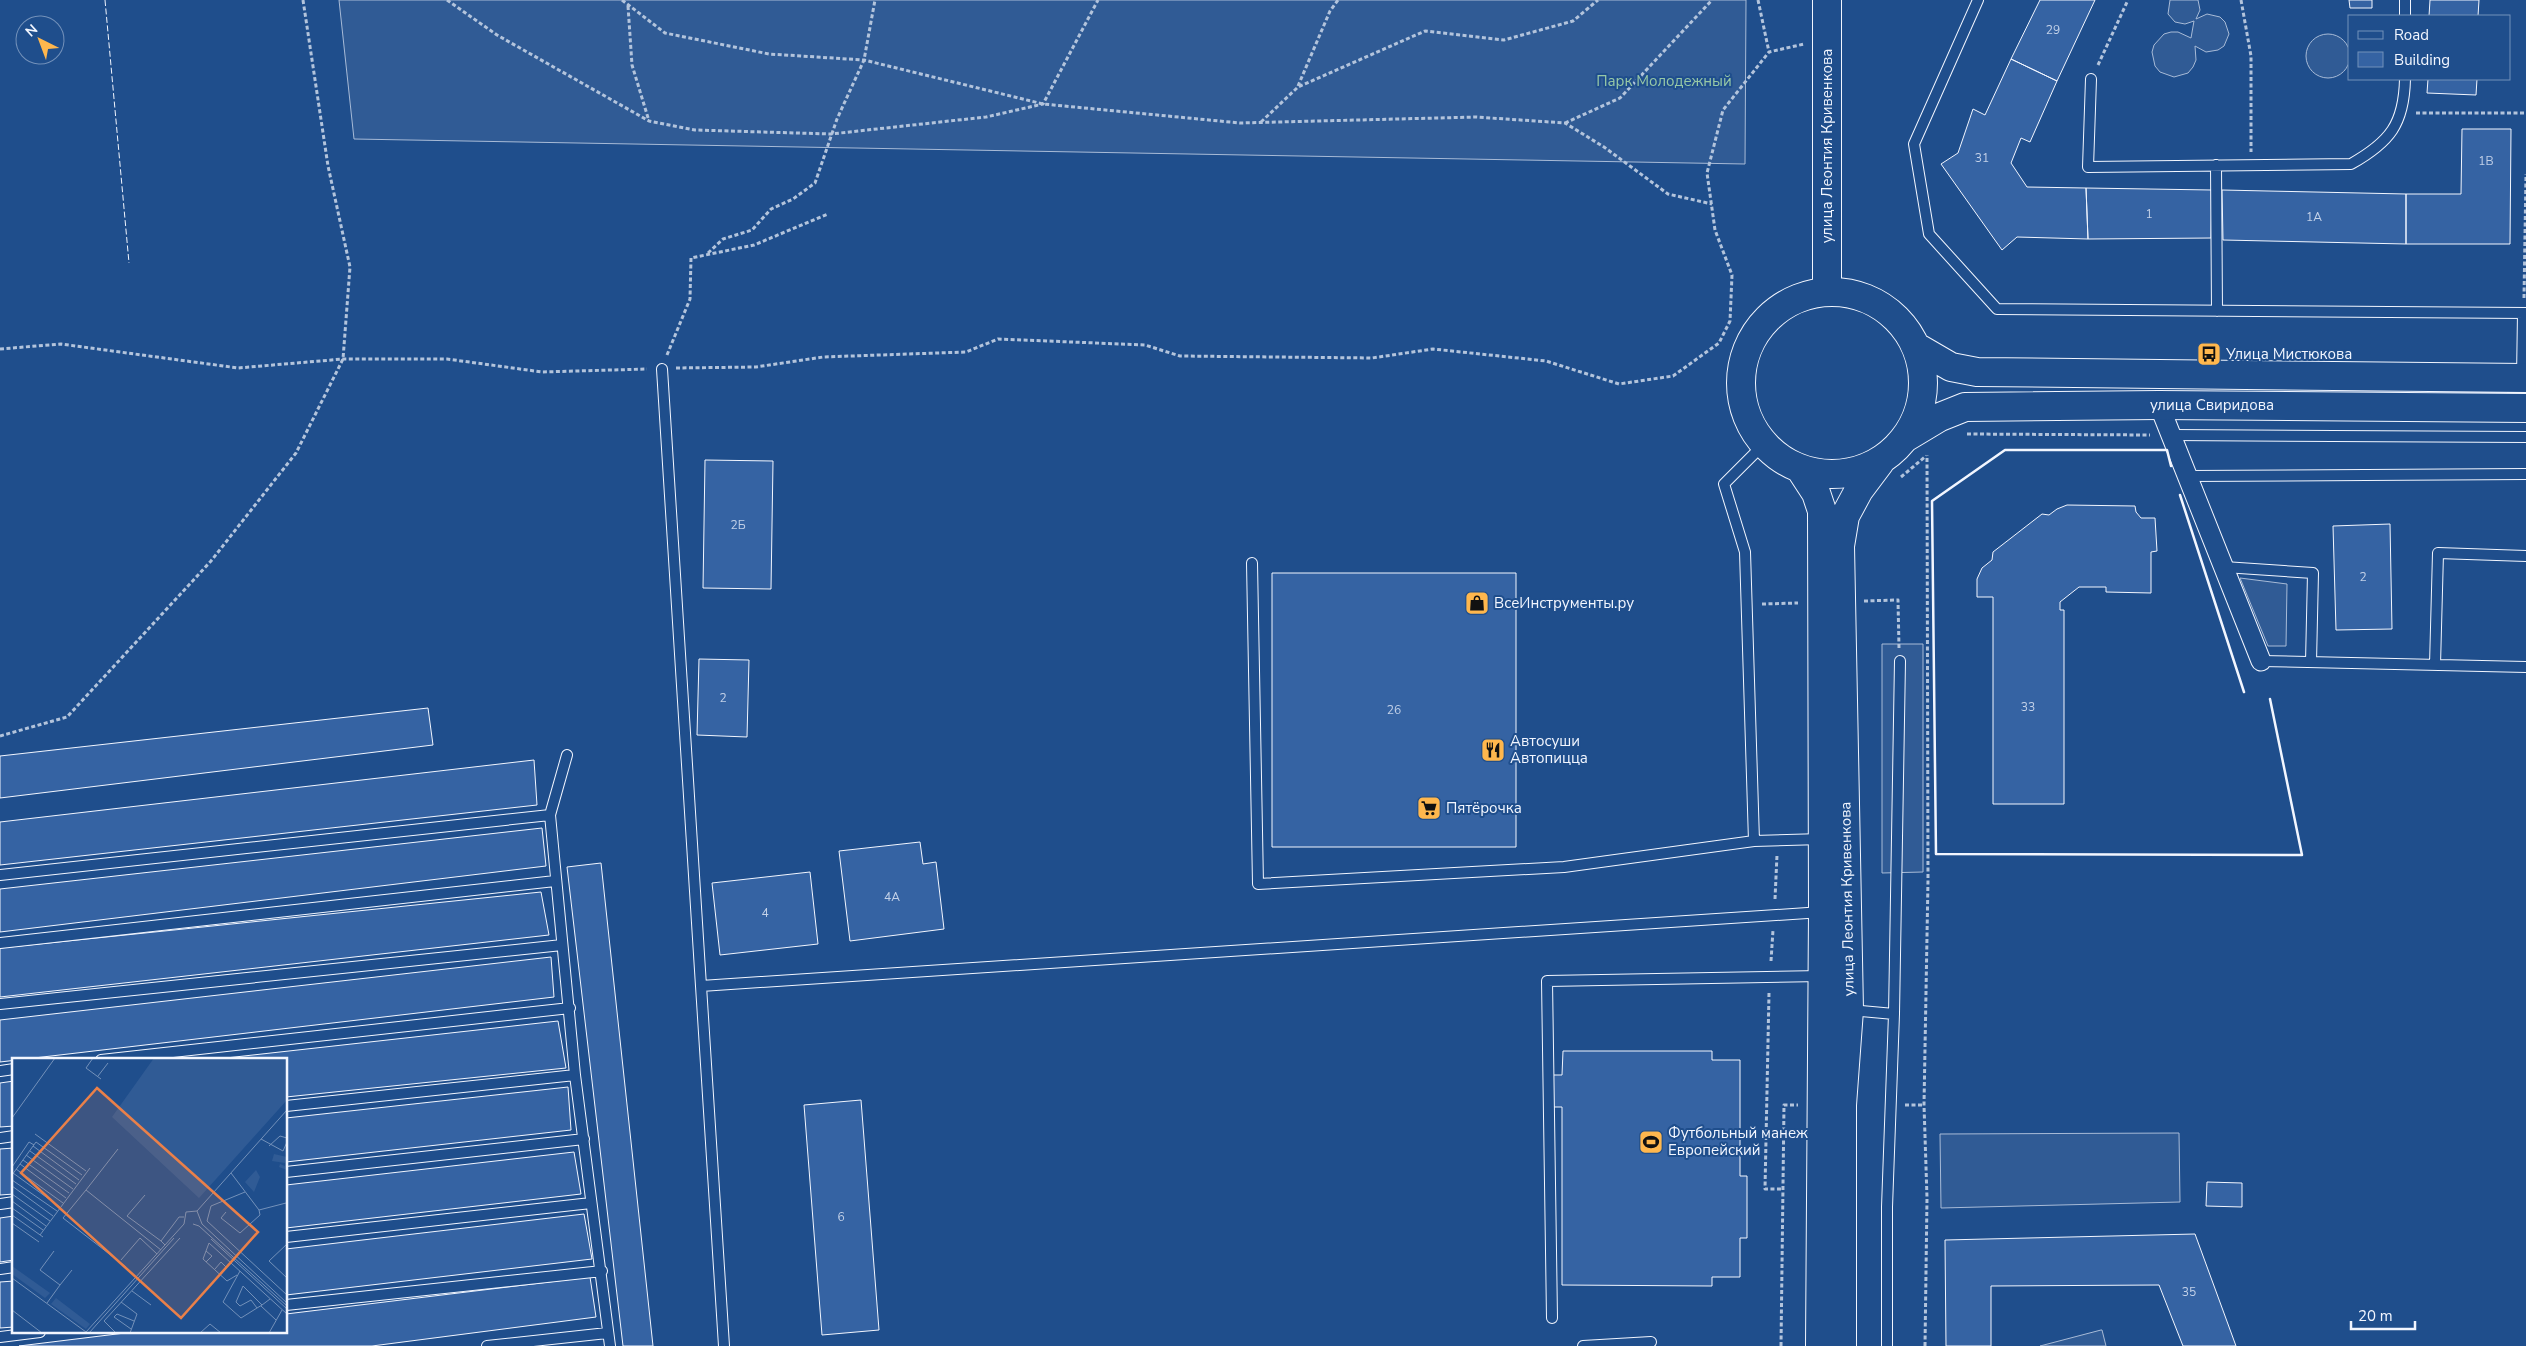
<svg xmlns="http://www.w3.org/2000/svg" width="2526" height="1346" font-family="'Nunito Sans',sans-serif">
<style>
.built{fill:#305b95;stroke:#a8bbd7}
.building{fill:#3563a3;stroke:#f2f6ff}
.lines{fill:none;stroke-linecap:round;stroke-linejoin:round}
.lane-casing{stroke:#f2f6ff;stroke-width:12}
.street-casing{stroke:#f2f6ff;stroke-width:21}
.secondary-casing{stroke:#f2f6ff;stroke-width:30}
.path{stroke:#b3c4dc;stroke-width:3;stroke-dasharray:4 2.5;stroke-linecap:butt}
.lane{stroke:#1f4e8c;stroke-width:10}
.street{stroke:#1f4e8c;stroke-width:19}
.secondary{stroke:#1f4e8c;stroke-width:28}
.fence{stroke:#f2f6ff;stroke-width:1;stroke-dasharray:6 2.5;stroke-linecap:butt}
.wall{stroke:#f2f6ff;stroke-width:2.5}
.labels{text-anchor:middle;stroke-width:4;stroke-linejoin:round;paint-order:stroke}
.number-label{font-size:12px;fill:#c3d1e8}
.park-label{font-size:15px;fill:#97c8a6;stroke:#1f4e8c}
.street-label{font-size:15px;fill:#f2f6ff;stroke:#1f4e8c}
.poi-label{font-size:15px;fill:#f2f6ff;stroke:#1f4e8c;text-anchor:start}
.inset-road{fill:none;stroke:#7391ba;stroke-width:1}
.view{fill:#ea8049;fill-opacity:0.15;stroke:#ea8049;stroke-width:2.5}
.inset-edge{fill:none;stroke:#f2f6ff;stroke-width:2.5}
</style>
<rect width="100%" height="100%" fill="#1f4e8c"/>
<!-- built -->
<path class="built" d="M339,0h1407l-1,164 -1391,-25z
M2170,0h28l2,10 -4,9 11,-5 13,3 5,5 4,12 -5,12 -6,4 -12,2 -11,-6 1,14 -3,7 -5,6 -14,4 -14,-5 -5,-6 -3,-14 2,-7 10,-11 7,-2h7l13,6 3,-17 -9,3 -10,-2 -7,-8z
M2306 56a22 22 0 1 1 44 0a22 22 0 1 1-44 0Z
M2240,578l47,6 -1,62h-18z
M1882,644h41v228l-41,1z
M2179,1133l1,69 -239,6 -1,-74z
M2102,1330l4,16h-66l61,-16z"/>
<!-- building -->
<path class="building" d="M2040,0h55l-38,81 -46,-22z
M2349,0h23v8h-22z
M2430,0h49l-1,16h-49z
M2011,59l46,22 -27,61 -9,-4 -10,25 16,24 59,1 2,51 -71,-2 -15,13 -61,-86 17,-11 15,-44 12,6z
M2428,79h49l-1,16 -49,-2z
M2462,129h49l-1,115h-104v-50h55z
M2086,188l126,2 -1,48 -123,1z
M2222,190l184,4v50l-183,-4z
M705,460l68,1 -2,128 -68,-1z
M2067,505l68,1 1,6 5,6h14l2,33 -6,1v41l-45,-1v-5h-27l-19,15v8h4v194h-71v-207h-16v-18l5,-11 10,-8 1,-8 49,-38 7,1 8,-6z
M2390,524l2,105 -56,1 -3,-104z
M1272,573h244v274h-244z
M699,659l50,1 -2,77 -50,-2z
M428,708l5,37 -433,53v-42z
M534,760l3,45 -537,60v-43z
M542,828l4,38 -546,66v-43z
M920,842l3,22 13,-2 8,67 -94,12 -11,-90z
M601,863l52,483h-30l-56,-479z
M810,872l8,72 -98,11 -8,-72z
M541,892l8,43 -549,62v-49z
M551,957l3,40 -554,65v-42z
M558,1021l8,47 -280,29v-37h-78z
M1563,1051h149v9h28v116h7v62h-7v39h-28v9l-150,-1v-178h-10v-32h10z
M14,1081v45l-14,1v-44z
M568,1087l3,43 -285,32v-44z
M861,1100l18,230 -57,5 -18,-230z
M14,1148v46l-14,1v-46z
M574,1152l7,42 -295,34v-43z
M2207,1182l35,1v24l-36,-1z
M584,1214l8,45 -306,36v-46z
M14,1216v44l-14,2v-44z
M2195,1234l41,112h-53l-24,-61 -168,1v60h-45l-1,-106z
M590,1277l6,40 -224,29h-353l114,-14h153v-18z
M14,1281v46l-14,1v-46z"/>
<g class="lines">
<!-- lane casing -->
<g class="lane-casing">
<path id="lane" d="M1978,0l-64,144 15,90 68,75 529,4
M2405,16v-16
M2091,79l-3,88 263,-3c39,-22 53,-40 54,-85
M2216,165l1,146
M662,369l39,617 1121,-74
M2522,377l1,-64
M2172,435l354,2
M1765,443l-41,41 21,68 9,289 68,-2
M2189,476l337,-2
M1252,563l6,321 306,-17 190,-26
M2224,567l89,6 -2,89
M2261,661l265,6
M2435,665l3,-112 88,3
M567,755l-17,60 25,260 35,271
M0,875l550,-60
M0,943l555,-62
M701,986l23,360
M0,1004l562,-59
M1850,1010l44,4
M101,1060l469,-52
M0,1071l14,-2
M286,1106l289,-31
M0,1138l14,-2
M286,1172l298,-33
M0,1204l14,-2
M286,1237l305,-34
M0,1269l14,-2
M286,1305l316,-34
M1552,1318l-5,-337 274,-5
M0,1337l40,-5
M487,1346l120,-13
M1583,1346l68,-4
M1887,1346v-139l7,-193 6,-353"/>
</g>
<!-- street casing -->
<g class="street-casing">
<path id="street" d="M2159,405l102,256"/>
</g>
<!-- secondary casing -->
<g class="secondary-casing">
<path id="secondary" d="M1827,291v-291
M1741 383a91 91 0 1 1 182 0a91 91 0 1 1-182 0Z
M1920,349l31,18 26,5 549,6
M1905,438l35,-21 25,-10 194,-2 367,3
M1801,470l15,23 6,18 1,401 -3,434
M1842,1346v-241l7,-95 -9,-464 5,-30 14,-26 21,-28"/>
</g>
<!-- path -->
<path class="path" d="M447,0l50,35 152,86 46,9 136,4 155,-17 57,-13 55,-104
M622,0l43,33 104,21 95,6 179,44 197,19 236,-6 89,6 39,24 64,47 44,10
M1758,0l11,52
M2241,0l10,56v96
M628,6l4,59 17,56
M2098,65l30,-65
M1298,86l32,-75 8,-11
M2416,113h110
M1261,122l37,-35 127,-56 79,9 69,-19 25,-21
M1565,123l55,-25 92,-98
M708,253l15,-14 29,-9 19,-21 22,-10 22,-16 22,-64 27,-59 11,-60
M2524,298l2,-124
M0,349l61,-5 177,24 105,-9h104l95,13 105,-3
M667,355l23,-56 1,-41 63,-13 74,-31
M676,368l80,-1 67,-10 143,-5 32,-13 147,6 35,11 192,2 61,-9 113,12 73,23 54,-8 46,-33 11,-22 2,-46 -17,-45 -8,-57 16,-63 46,-58 35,-8
M1967,434l183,1
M1901,477l25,-21
M1864,601l34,-1 1,48
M1762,604l36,-1
M0,736l67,-19 144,-156 85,-108 47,-94 7,-92 -22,-101 -25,-166
M1775,899l2,-44
M1771,961l2,-31
M1769,993l-4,196h18
M1905,1105h19
M1781,1346l3,-241h14
M1925,1346l2,-148 -3,-93 4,-225 -1,-425"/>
<!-- lane -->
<use href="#lane" class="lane"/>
<!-- street -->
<use href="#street" class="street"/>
<!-- secondary -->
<use href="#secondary" class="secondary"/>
<!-- fence -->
<path class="fence" d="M105,0l24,263"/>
<!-- wall -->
<path class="wall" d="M2171,466l-4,-16h-162l-73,51 4,353 366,1 -32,-156
M2180,495l64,197"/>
</g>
<!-- icons -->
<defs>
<g id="bus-square" transform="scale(1.25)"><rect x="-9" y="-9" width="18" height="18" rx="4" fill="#ffb74d" stroke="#1f4e8c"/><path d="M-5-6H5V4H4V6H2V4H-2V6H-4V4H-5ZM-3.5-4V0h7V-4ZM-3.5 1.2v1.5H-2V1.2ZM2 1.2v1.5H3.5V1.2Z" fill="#111"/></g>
<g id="shop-square" transform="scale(1.25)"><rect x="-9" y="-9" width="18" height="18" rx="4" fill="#ffb74d" stroke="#1f4e8c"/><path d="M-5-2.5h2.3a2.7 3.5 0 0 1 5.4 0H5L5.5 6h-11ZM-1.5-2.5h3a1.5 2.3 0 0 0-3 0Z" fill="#111"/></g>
<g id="restaurant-square" transform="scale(1.25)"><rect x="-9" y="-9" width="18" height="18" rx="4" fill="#ffb74d" stroke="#1f4e8c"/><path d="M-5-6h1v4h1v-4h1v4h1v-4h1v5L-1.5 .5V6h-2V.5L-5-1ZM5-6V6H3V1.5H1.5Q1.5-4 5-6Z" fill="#111"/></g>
<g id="supermarket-square" transform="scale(1.25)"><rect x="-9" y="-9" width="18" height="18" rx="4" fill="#ffb74d" stroke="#1f4e8c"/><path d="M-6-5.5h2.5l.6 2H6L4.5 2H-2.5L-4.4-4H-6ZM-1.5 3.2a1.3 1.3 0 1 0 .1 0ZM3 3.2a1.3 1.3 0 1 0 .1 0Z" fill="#111"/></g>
<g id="stadium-square" transform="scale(1.25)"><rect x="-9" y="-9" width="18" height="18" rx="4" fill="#ffb74d" stroke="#1f4e8c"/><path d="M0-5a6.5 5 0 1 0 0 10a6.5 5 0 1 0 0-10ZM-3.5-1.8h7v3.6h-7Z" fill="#111"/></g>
</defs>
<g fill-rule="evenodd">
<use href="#bus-square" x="2209" y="354"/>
<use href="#shop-square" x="1477" y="603"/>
<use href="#restaurant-square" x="1493" y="750"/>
<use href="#supermarket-square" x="1429" y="808"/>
<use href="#stadium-square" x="1651" y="1142"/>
</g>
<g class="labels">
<!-- number labels -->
<g class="number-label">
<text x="2053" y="34">29</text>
<text x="1982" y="162">31</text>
<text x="2486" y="165">1В</text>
<text x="2149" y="218">1</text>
<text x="2314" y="221">1А</text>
<text x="738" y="529">2Б</text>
<text x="2363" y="581">2</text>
<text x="723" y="702">2</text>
<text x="2028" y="711">33</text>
<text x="1394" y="714">26</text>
<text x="892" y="901">4А</text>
<text x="765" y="917">4</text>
<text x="841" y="1221">6</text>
<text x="2189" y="1296">35</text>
</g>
<!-- park labels -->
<g class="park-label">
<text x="1664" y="86">Парк Молодежный</text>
</g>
<!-- street labels -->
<g class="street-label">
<text transform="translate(1827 146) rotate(-90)" y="5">улица Леонтия Кривенкова</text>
<text x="2212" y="410">улица Свиридова</text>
<text transform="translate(1847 899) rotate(-91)" y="5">улица Леонтия Кривенкова</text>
</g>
<!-- poi labels -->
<g class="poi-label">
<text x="2226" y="359">Улица Мистюкова</text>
<text x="1494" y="608">ВсеИнструменты.ру</text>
<text x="1510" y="746">Автосуши<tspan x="1510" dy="17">Автопицца</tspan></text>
<text x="1446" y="813">Пятёрочка</text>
<text x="1668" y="1138">Футбольный манеж<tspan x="1668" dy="17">Европейский</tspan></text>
</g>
</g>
<!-- overview -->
<g transform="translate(12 1058)">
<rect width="275" height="275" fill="#1f4e8c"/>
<path d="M142,0h133v42l-88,98 -87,-81zM262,96l13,3v13l-8,-3 1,-3 5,2v-3l-13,-2zM244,112l4,7 -6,15 -9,-10zM0,208l38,27 -5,5 -33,-24zM44,240l34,26 -4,5 -35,-25z" fill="#305b95"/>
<path class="inset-road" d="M81,0l-7,10 15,11M86,18l10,-13M0,60l43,-60M23,76l51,37M249,81l22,12 4,-9M21,88l46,34M257,88l11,-10 7,2M106,91l-32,41 75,60M18,93l46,33M14,97l47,34M11,102l46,33M8,106l46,34M0,109l17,-25 5,3M4,111l47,34M1,115l47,34M219,115l28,37M0,117l24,-33 46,33M0,122l45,31M0,128l41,30M74,132l-23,28 63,49M233,134l-34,14 -4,15 80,74M0,136l38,27M133,137l-18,21 34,25M0,143l34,25M0,150l31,22M247,152l27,-7M185,153l90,-101M185,153l5,13 85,79M214,154l-5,6 19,15 20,-18 -1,-5M0,157l31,22M0,165l27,19M181,166l6,2 88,80M28,177l50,-67M199,181l76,70M197,185l78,71M197,185l-6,16 24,22 10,-6M275,186l-18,17 18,17M153,187l-4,-4 18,-24h5M194,193l6,5 -6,6M109,202l19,-22 17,16M203,211l6,-7 5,5 -6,7M228,213l-17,31 18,16 16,-10M0,220l74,54M48,227l12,-15M120,233l19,14M109,244l16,12 -7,19M35,245l13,-18 -20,-15 14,-19M250,247l-19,-19 -7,16 4,4 11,-6 6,8 5,-3 8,-6M249,248l15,14M0,252l30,23M119,271l-17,-12 3,-3 17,7M74,274l98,-108 2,-12 11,-1M77,275l85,-95M104,275l-12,-12 76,-83M188,275l10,-9 11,9M257,275l13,-23"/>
<path class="view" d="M85,30l161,144 -77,86 -160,-145z"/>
<rect width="275" height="275" class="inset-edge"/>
</g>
<!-- legend -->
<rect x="2348" y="15" width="162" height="65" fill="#1f4e8c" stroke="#7391ba"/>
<rect x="2358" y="31" width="25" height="8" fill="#1f4e8c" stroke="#7391ba"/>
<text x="2394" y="40" font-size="15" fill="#f2f6ff">Road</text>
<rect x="2358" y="52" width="25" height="15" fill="#3563a3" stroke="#7391ba"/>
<text x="2394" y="65" font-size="15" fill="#f2f6ff">Building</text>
<!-- north arrow -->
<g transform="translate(40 40) rotate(318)"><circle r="24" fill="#1f4e8c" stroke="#7391ba"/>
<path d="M0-4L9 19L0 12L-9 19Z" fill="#ffb74d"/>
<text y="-8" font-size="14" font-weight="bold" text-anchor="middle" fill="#f2f6ff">N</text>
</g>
<!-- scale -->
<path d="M2351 1321v8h64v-8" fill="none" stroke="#f2f6ff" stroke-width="2.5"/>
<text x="2358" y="1321" font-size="15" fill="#f2f6ff" stroke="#1f4e8c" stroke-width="4" paint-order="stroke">20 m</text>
</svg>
